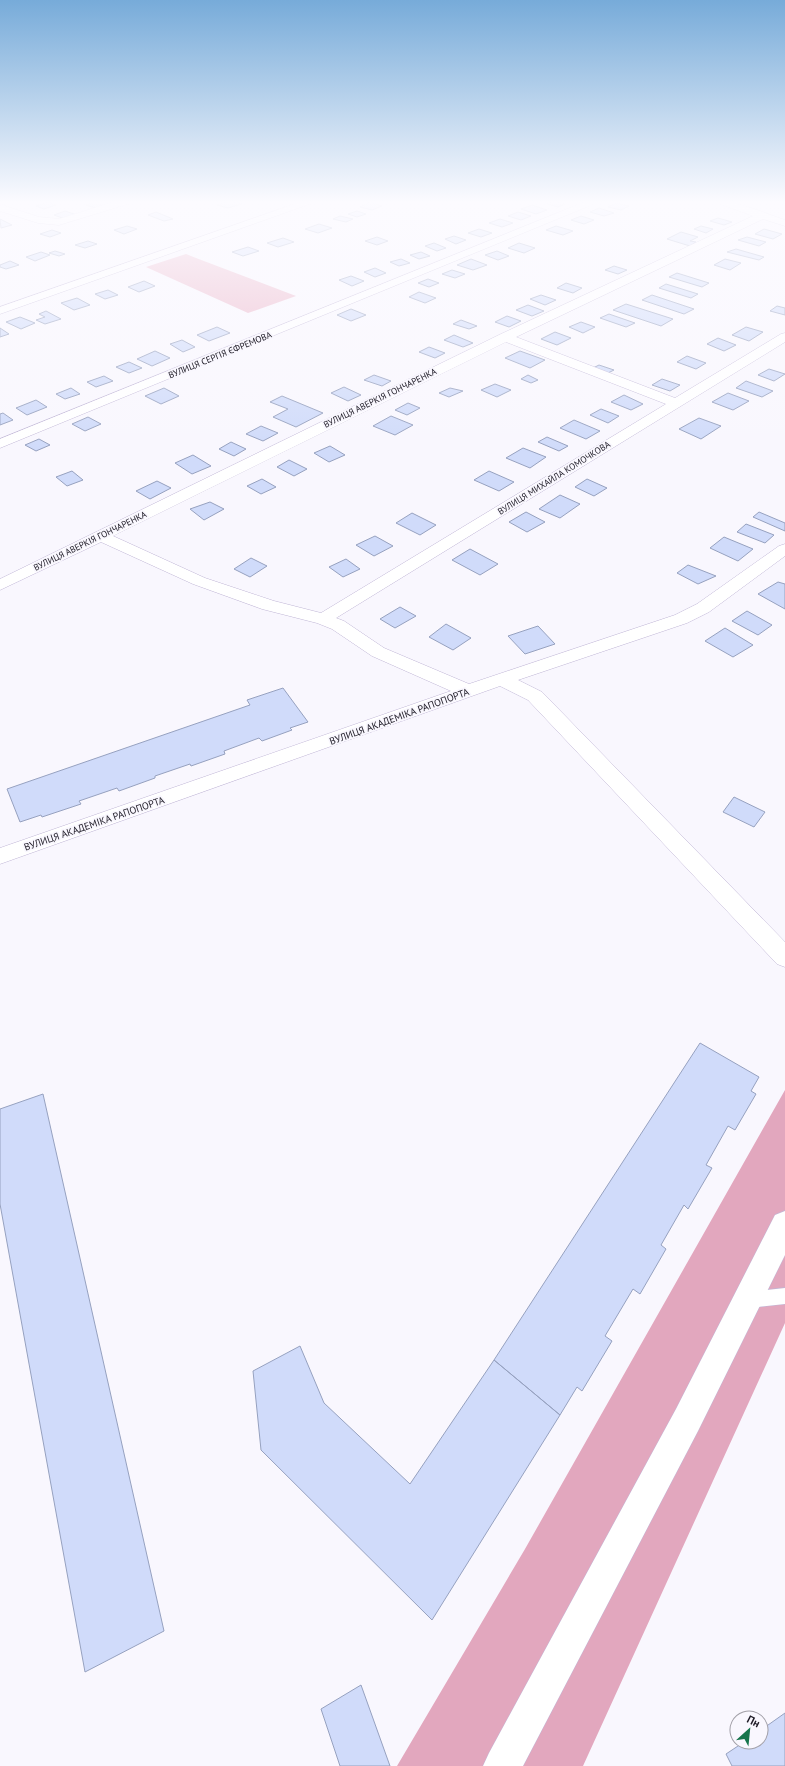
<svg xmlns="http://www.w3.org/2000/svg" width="785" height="1766" font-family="'PT Sans',sans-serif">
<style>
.green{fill:#ebb5c9}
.forest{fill:#e2a7be}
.building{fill:#d0dbfa;stroke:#96a1bf}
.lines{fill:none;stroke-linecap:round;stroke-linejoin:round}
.lane-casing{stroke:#c0b6d6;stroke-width:1}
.street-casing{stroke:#c0b6d6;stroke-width:1}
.secondary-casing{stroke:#c0b6d6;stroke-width:1}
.lane{fill:#fff;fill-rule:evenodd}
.street{fill:#fff;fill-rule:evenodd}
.secondary{fill:#fff;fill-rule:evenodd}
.labels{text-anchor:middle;stroke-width:3.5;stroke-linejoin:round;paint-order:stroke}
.far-street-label{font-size:9px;fill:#1d1a25;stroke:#f9f7fe}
.street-label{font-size:10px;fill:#1d1a25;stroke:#f9f7fe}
</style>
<rect width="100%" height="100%" fill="#f9f7fe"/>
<!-- green -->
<path class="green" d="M186,254l10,4 100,38 -48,17 -102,-46z"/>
<!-- forest -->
<path class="forest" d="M785,1090v233l-202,443h-186l128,-217z"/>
<!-- building -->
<path class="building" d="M96,201h11l4,2 -15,5 -10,-3z
M228,201l8,1 6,2 -14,4 -11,-3z
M553,201h3l9,3 -7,3 -11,-3z
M48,202l8,3 -12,4 -8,-3z
M370,202l12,4 -10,4 -12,-3z
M616,203l13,3 -8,4 -13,-3z
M532,205l15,5 -11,4 -15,-5z
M599,208l15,5 -10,3 -14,-4z
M65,211l12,4 -12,4 -11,-4z
M357,211l9,3 -9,3 -9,-3z
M156,212l17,7 -9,2 -16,-6z
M518,212l13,4 -10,4 -13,-4z
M340,216l13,3 -7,3 -13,-3z
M581,216l13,4 -10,4 -13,-4z
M718,218l14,4 -8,3 -14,-4z
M0,219l12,6 -11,3z
M500,219l13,4 -11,4 -13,-4z
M319,224l13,4 -14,5 -13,-4z
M127,226l10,3 -13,5 -10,-4z
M556,226l17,5 -10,4 -17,-5z
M701,226l12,3 -7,4 -12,-4z
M479,229l13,4 -11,4 -13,-4z
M764,229l18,5 -9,5 -18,-5z
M52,230l9,3 -11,4 -10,-3z
M681,232l17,5 -8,4 6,1 -6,4 -23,-7z
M454,236l12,4 -10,4 -11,-5z
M377,237l11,4 -11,4 -12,-4z
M747,237l19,5 -7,4 -21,-6z
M283,238l11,4 -16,5 -11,-4z
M88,241l9,3 -12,4 -10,-3z
M434,243l12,5 -9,3 -12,-5z
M519,243l16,5 -11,5 -16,-5z
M248,247l11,4 -16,5 -11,-4z
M736,249l28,8 -5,3 -32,-8z
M55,251l10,3 -6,2 -10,-3z
M497,251l12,5 -11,4 -13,-5z
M41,252l9,3 -15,6 -9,-4z
M421,252l9,4 -11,3 -9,-4z
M401,259l9,4 -11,3 -9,-4z
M471,259l16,6 -14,5 -16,-5z
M725,259l16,4 -11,7 -16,-5z
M10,261l9,4 -13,4 -6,-2v-2z
M614,266l13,4 -9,4 -13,-4z
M375,268l11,5 -11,4 -11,-5z
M452,270l13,4 -10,4 -13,-4z
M677,273l32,10 -7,4 -33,-10z
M351,276l13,5 -12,5 -13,-6z
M428,279l11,4 -10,4 -11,-4z
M144,281l11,5 -16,6 -11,-5z
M566,283l16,5 -9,5 -16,-5z
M666,284l32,10 -7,4 -32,-10z
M108,290l10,5 -13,4 -10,-5z
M419,292l17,6 -11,5 -16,-6z
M541,295l15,5 -11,5 -15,-6z
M652,295l42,14 -10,5 -42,-14z
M77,298l13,7 -16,5 -13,-7z
M626,304l47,15 -12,7 -48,-16z
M528,305l16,6 -12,5 -16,-6z
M777,306l8,2v7l-15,-4z
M351,309l15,6 -15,6 -14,-6z
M46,311l15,8 -16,5 -9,-4 9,-3 -6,-3z
M609,314l26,9 -9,4 -26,-9z
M507,316l14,5 -12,6 -14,-5z
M20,317l15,6 -14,6 -15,-7z
M461,320l16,6 -8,3 -16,-5z
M581,322l14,5 -12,6 -14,-6z
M217,327l13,6 -21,8 -12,-6z
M746,327l17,5 -14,9 -17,-6z
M0,328l9,6 -9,3z
M555,332l16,6 -14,7 -16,-6z
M454,335l19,8 -10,4 -19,-7z
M718,338l18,7 -12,6 -17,-7z
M182,340l13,7 -12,5 -13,-8z
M429,347l16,6 -10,5 -16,-6z
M155,351l15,7 -18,8 -15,-7z
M520,351l25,9 -15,8 -25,-10z
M687,356l19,7 -10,6 -19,-7z
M129,362l13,6 -13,5 -13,-6z
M599,365l15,5 -6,3 -15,-5z
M769,369l16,5 -11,7 -16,-6z
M374,375l17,6 -9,5 -18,-6z
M528,375l10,5 -7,3 -10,-4z
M104,376l9,5 -17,6 -9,-5z
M662,379l18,6 -10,6 -18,-6z
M746,381l27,10 -11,6 -26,-9z
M495,384l16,6 -14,7 -16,-7z
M344,387l17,8 -13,6 -17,-8z
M71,388l9,6 -15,5 -9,-5z
M164,388l15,8 -18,8 -16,-8z
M450,388l13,3 -14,6 -10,-4z
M728,393l21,8 -16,9 -21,-8z
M624,395l19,9 -12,6 -20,-8z
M282,396l41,17 -27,14 -23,-10 15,-8 -18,-7z
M36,400l11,7 -20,8 -11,-7z
M408,403l12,5 -13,7 -12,-5z
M601,409l18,7 -11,7 -18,-8z
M3,413l10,7 -13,5v-11z
M391,416l22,9 -18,10 -22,-9z
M88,417l13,7 -16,7 -13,-7z
M699,418l22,8 -20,13 -22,-10z
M574,420l26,11 -14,8 -26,-11z
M261,426l17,7 -15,8 -17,-7z
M547,437l21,9 -9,5 -21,-9z
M39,439l11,6 -14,6 -11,-6z
M231,442l15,7 -12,7 -15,-7z
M330,446l15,9 -16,7 -15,-9z
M523,448l23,9 -16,11 -24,-10z
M193,455l18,11 -19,8 -17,-11z
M289,460l18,9 -13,7 -17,-9z
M72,471l11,9 -16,6 -11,-9z
M489,471l25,11 -15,9 -25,-11z
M262,479l14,8 -15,7 -14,-8z
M587,479l20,9 -13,8 -19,-9z
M157,481l14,7 -21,11 -14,-8z
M560,495l20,9 -20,14 -21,-9z
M210,502l14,7 -20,11 -14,-11z
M526,512l19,10 -18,10 -18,-10z
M759,512l26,11v8l-32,-14z
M412,513l24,12 -16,10 -24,-12z
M746,524l28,11 -9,8 -28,-11z
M375,536l18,10 -19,10 -18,-11z
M724,537l29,12 -15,12 -28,-13z
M470,549l28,15 -18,11 -28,-15z
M251,558l16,8 -17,11 -16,-8z
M346,559l14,10 -17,8 -14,-10z
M688,565l28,11 -18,8 -21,-11z
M778,582l7,2v25l-27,-15z
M400,607l16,9 -21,12 -15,-9z
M747,611l25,14 -14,10 -26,-14z
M446,624l25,14 -18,12 -24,-13z
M538,626l17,18 -30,10 -17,-18z
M725,628l28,17 -20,12 -28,-16z
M283,688l25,34 -18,6 2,2 -30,11 -3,-3 -35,13 1,3 -34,12 -1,-2 -35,12v2l-36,13 -2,-3 -38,13 2,3 -39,13 -1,-2 -21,7 -13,-33 243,-84 -3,-5z
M734,797l31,15 -11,15 -31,-15z
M700,1043l59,34 -8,14 5,3 -21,36 -7,-4 -22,39 6,3 -24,41 -4,-4 -23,40 5,4 -26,45 -7,-5 -28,47 7,5 -30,50 -5,-4 -17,28 -66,-55z
M43,1094l121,537 -79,41 -85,-468v-95z
M300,1346l24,57 86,81 84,-124 66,55 -128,205 -171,-170 -8,-79z
M361,1685l29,81h-50l-19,-57z
M785,1713v53h-53l-6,-12 18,-12h17v-12z"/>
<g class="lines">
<!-- lane casing -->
<g class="lane-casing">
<path id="lane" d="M785,1288v16l-36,4 -6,-2 -2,-6 2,-6 6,-2z"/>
</g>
<!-- street casing -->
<g class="street-casing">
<path id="street" d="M117,201h16l-2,2 -72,22 -21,-2 -38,-12v-5l2,-1 37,12 20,2z
M587,201h14l-601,247v-9z
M712,201c26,0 49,11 73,19v6l-22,-7 -247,118 159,61 106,-64 4,-1v9l-449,276 8,3 40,27 85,36 206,-69 22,-11 82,-58 6,-2v12l-76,56 -22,11 -169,57 24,12 243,250v25l-8,-3 -249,-264 -28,-14 -500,178v-16l451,-157 -79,-35 -40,-27 -15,-6 -55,-14 -69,-25 -92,-42 -101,48v-11l501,-245 252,-118zM506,342l160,62 -345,209 -47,-12 -69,-23 -92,-42z
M785,1211v44l-87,176 -175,335h-40l6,-13 187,-344 99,-194z"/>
</g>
<!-- secondary casing -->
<g class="secondary-casing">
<path id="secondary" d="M303,201h15l-318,113v-7z"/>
</g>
<!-- lane -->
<use href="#lane" class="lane"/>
<!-- street -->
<use href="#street" class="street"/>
<!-- secondary -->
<use href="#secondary" class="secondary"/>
</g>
<!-- sky -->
<linearGradient id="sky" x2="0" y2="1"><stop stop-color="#77abd9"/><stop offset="0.45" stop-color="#fcfbff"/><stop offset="1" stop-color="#fcfbff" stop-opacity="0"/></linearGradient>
<rect width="785" height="449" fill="url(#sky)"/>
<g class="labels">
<!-- far-street labels -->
<g class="far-street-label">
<text transform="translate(220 355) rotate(-22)" y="3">ВУЛИЦЯ СЕРГІЯ ЄФРЕМОВА</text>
<text transform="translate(380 398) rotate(-26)" y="3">ВУЛИЦЯ АВЕРКІЯ ГОНЧАРЕНКА</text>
<text transform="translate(554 478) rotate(-32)" y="3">ВУЛИЦЯ МИХАЙЛА КОМОЧКОВА</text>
<text transform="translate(90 541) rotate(-26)" y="3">ВУЛИЦЯ АВЕРКІЯ ГОНЧАРЕНКА</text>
</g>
<!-- street labels -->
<g class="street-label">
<text transform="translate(399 716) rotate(-20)" y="4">ВУЛИЦЯ АКАДЕМІКА РАПОПОРТА</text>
<text transform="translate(94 823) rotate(-19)" y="4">ВУЛИЦЯ АКАДЕМІКА РАПОПОРТА</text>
</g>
</g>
<!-- north arrow -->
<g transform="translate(749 1730) rotate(27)"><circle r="19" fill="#f9f7fe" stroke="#a19fa7"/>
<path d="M0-3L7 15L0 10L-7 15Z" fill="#16754c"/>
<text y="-6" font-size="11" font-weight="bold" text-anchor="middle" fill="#1d1a25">Пн</text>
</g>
</svg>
